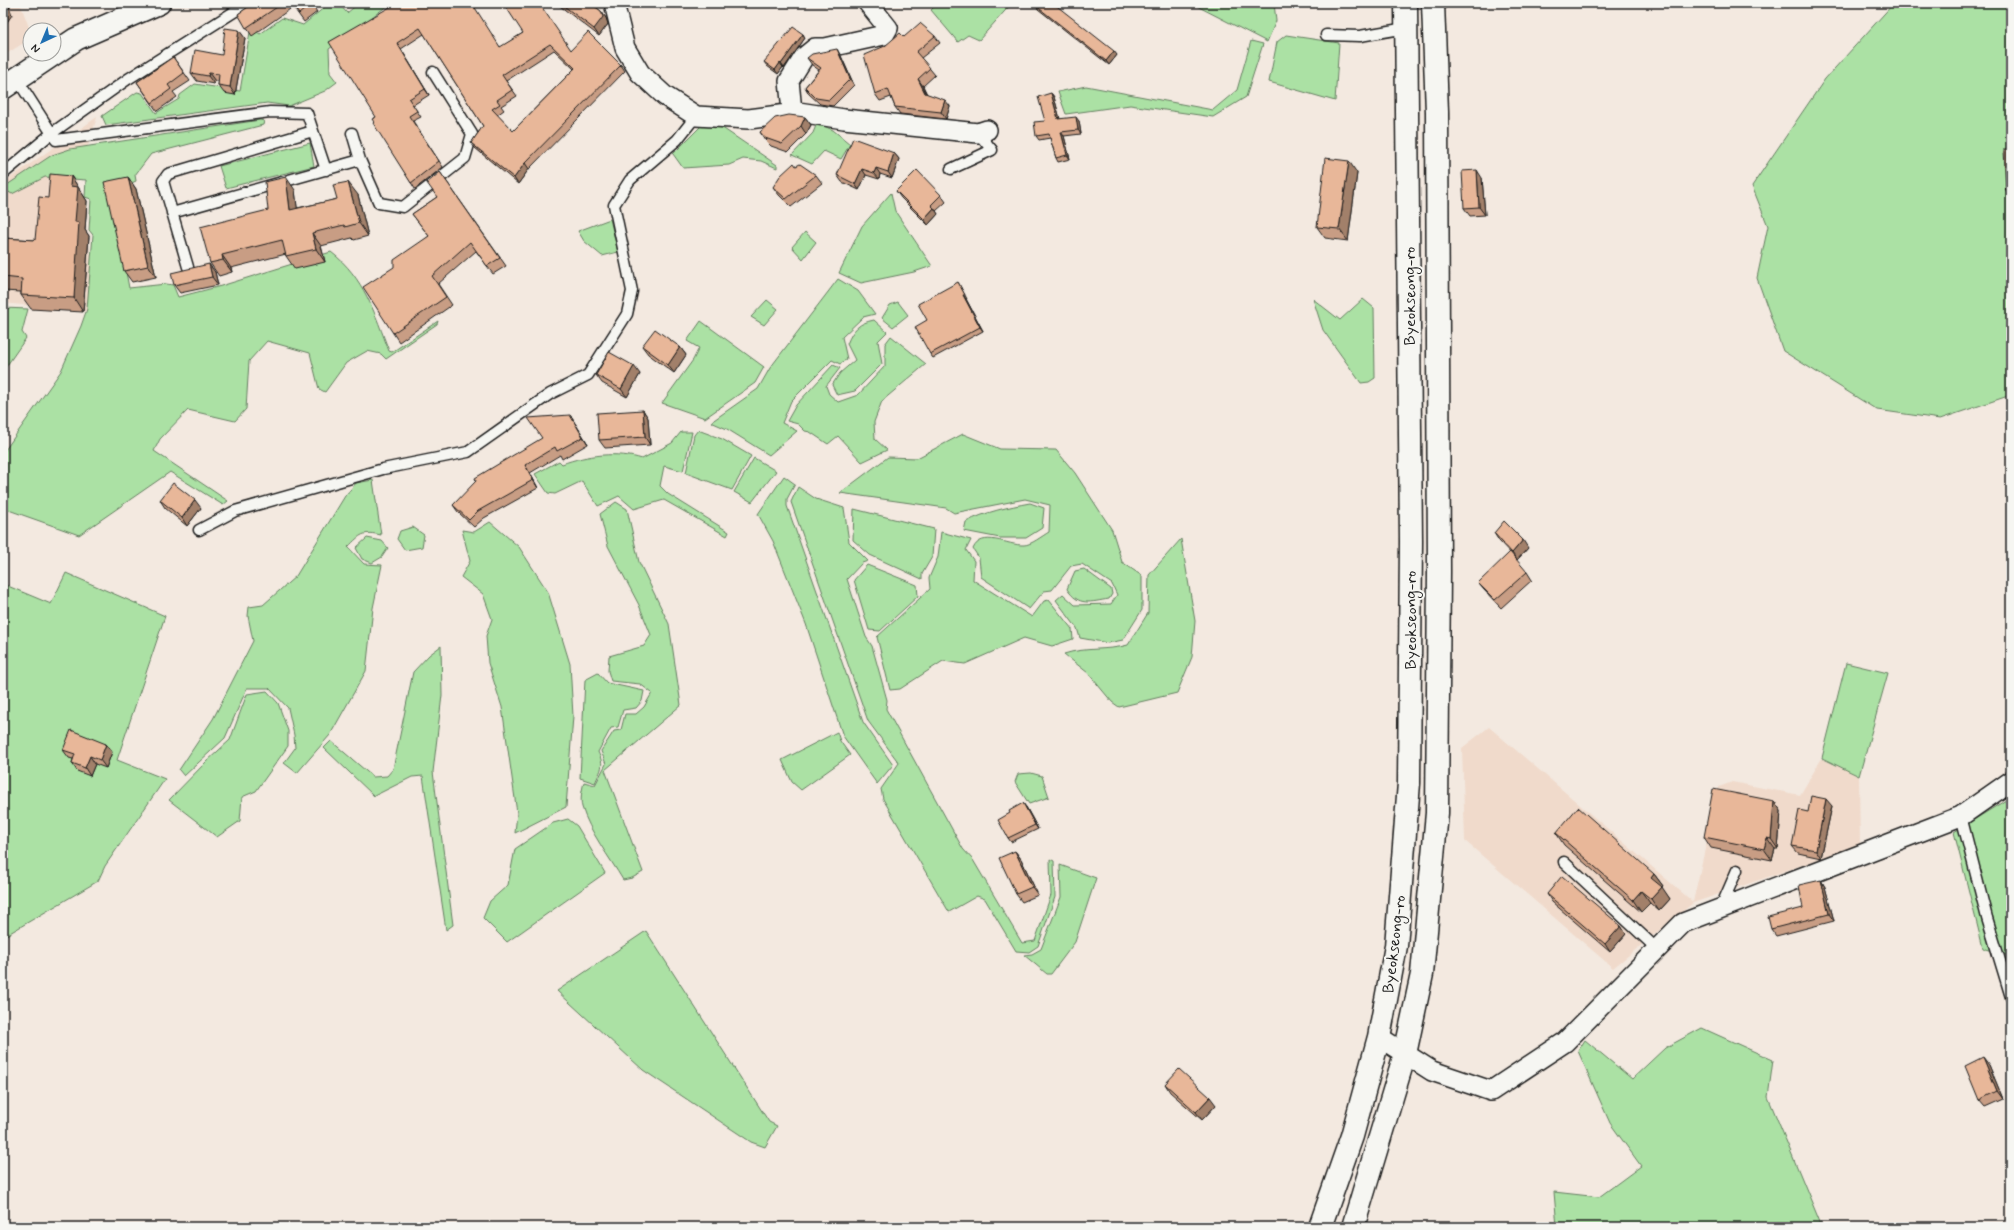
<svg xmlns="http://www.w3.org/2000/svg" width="2014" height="1230" font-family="Mynerve,sans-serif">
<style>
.built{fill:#f0dacb}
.green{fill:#abe1a4;stroke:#647e60}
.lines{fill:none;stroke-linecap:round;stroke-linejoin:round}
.service-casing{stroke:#1c1c1c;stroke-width:13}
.minor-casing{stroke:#1c1c1c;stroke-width:22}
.secondary-casing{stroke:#1c1c1c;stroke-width:25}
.service{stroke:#f6f6f2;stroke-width:10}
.minor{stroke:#f6f6f2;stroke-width:19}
.secondary{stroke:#f6f6f2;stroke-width:22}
.wall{fill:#c89d84;stroke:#1c1c1c;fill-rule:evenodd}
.shaded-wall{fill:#a2806b;stroke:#1c1c1c}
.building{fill:#e8b799;stroke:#1c1c1c;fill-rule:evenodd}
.labels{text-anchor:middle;stroke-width:4;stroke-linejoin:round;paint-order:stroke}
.street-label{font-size:16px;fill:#1c1c1c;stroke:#f6f6f2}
</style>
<rect width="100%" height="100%" fill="#f3e9e0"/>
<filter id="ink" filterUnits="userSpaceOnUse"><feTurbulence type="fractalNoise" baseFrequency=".025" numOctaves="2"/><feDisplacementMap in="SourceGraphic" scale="8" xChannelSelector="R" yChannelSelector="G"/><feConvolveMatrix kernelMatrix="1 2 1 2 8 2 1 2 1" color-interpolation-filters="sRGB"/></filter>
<g filter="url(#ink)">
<!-- built -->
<path class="built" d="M3,3h17l10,27v9l-27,17z
M97,117l-21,68 27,128 -100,-10v-120z
M1489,727l204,175 26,-115 13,-5 68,13 22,-37 37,18 1,69 -167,58 -80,65 -148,-127 -3,-93z"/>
<!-- green -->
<path class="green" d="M359,3h32l-62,46 1,24 7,9 -12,9 -36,15 -22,-3 -161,22 -4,-9 35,-24 5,1 14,20 23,-14 1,-4 15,-11 45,7 10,-59 4,-2 6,4 22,-16 21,7 23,-19 13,-2 8,9z
M938,3h74l-33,37 -11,-5 -10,7 -27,-32z
M1191,3h83l2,18 -9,21z
M1894,3h117v392l-71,24 -63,-9 -94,-59 -26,-73 11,-52 -16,-40 73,-107z
M1286,35l53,8 -4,58 -66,-19 8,-40z
M1251,41l12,3 -17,53 -33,20 -83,-12 -64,9 -8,-22 28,-6 127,24 24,-20z
M260,120l4,1 -1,4 -112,29 -16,21 1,6 -25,11 18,96 37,-4 7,1 5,12 43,-11 110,-34c33,25 44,62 58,99l3,1 46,-31 -1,3 -51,35 -5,-5 -14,-3 -21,12 -21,29 -6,-3 -9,-36 -43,-12 -18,20 -3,48 -11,12 -47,-11 -28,29 -6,12 74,50 -5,4 -53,-33 -91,63 -76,-27v-55l58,-82 20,-45 6,-17 6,-74 -4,-5 2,-31 -6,-2 1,-17 -41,-3 -33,17 -7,-4 2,-5 45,-30 18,-6z
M817,123l16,7 17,14 -9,15 -17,-8 -12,13 -20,-9 21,-22z
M701,126l20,1 56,38v3l-16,-7 -18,-2 -14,6 -46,3 -10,-14z
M310,143l4,23 -88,22 -7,-22z
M891,193l4,18 37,55 -18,6 -53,11 -22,-10 23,-47z
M610,219l8,33 -16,4 -18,-15 -6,-10z
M805,232l11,10 -13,17 -11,-12z
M838,279l20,12 17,23 -12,3 -21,20 5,22 -7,5 -8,-4 -41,41 -9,22 15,8 -28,24 -42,-26 -16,-7 47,-33 12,-21z
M1313,299l27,21 23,-21 11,9 1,70 -6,4 -8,1 -38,-53z
M767,300l11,9 -14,16 -13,-8z
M898,302l10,13 -15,12 -11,-9 8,-13z
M3,308l25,1 -6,23 4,6 -23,33z
M874,320l13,12 -9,9 4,23 -27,27 -18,4 -5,-10 8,-12 15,-13 -8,-16c6,-15 12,-21 27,-24z
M701,321l63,46 -9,16 -50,35 -43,-15 31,-43 6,-12 -12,-7z
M891,336l35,28 -44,37 -8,21 1,17 12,11 -25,12 -24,-26 -10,8 -18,-12 -5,-1 -7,-7 -11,-3 9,-16 37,-40 7,3 -14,18 3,8 9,8 20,-7 27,-29v-22z
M698,430l24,9 29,17 -19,34 -46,-17 8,-38z
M681,432h11l-9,39 -19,-5 -4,20 8,8 61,38 -2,4 -63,-36 -30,9 -15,-13 -21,10 -16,-25 -27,13 -7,-1 -13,-19 24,-13 3,3c24,-9 56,-13 80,-5l30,-16z
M963,434l37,15 56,1 19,23 37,57 10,32 20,14v34l-19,30 -15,3 -28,-5 -3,-10 -21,-28 7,-6 12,11 36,-1 6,-9 -5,-11 -30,-20 -11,2 -19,24 -8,1 -15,18 -48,-32 -2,-19 -6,-9c9,-20 35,-3 51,-4 7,0 18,-9 25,-13l1,-27 -25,-6 -71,14 -8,-5 -106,-15 48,-36 29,1z
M754,458l22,13 -24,31 -18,-10z
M784,476l11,8 -8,15v7l76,216 30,43 -16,19 -34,-48 -37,-112 -33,-83 -15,-27z
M373,480l8,55c-18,-4 -20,-1 -33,12l16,17 18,1 -9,43 -7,63 -36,64 -33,38 -13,-10 11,-15 -1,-13 -6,-27 -19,-20h-22l-22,50 -41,38 -5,-6 34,-51 40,-78 -5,-25 1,-9 14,-2 33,-29 49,-80 11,-13z
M798,487l18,12 28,9 5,34 19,19 -6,2 -15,16 19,58 6,9 15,54 -1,9 77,140 10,11 49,83 13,-2 16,-46 -1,-36 4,2 1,36 -17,49 -9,6 -13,-1 -31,-52 -8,-3 -28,16 -66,-113 -2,-10 18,-26 -31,-42 -77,-219z
M616,502l11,7 12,53 30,62 12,81 -76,65 38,102 -11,6 -9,2c-13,-22 -34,-49 -41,-73 -2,-9 0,-17 2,-25l11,3 11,-21 -5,-13 13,-20 7,-1 4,-16h11l8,-7 8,-14 -12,-9 -29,-3 -3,-10 1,-15 35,-10 7,-11 -12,-30 -31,-59 -8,-32z
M1030,503l14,5 -2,20 -16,10h-26l-36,-7 2,-9c19,-10 42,-15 64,-19z
M854,509l80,20 -2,28 -10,17v5l-52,-24 -17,-15z
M490,522l29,25 29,45 22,72 3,52 -7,91 -51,26 2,-20 -15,-106 -14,-44 -2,-27 6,-17 -9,-25 -22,-17 9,-16 -8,-31 12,2z
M413,527l11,8 -2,12 -17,3 -8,-11 3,-8z
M941,532l30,8 -5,10 8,11 -1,19 59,37 12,-16 5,-1 23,29 1,10 -21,7 -28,-8 -59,26 -22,-3 -43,28 -10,1 -13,-53 53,-48 -1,-11 9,-21z
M367,538l15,3 6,7 -6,9 -10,6 -10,-4 -6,-11z
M1181,539l14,82 -3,36 -15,36 -58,14 -7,-5 -24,-29 -24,-19c21,-7 43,-3 64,-9l20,-32 1,-38z
M867,565l50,20 1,11 -38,35 -11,-1 -15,-50z
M1084,569l27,20 1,5 -3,5c-19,3 -30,8 -42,-10l8,-18z
M66,573l99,43 -48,144 48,19 -60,87 -7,15 -95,56v-353l48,20z
M441,646l1,49 -9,77 20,153 -7,5 -23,-154 -11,1 -38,19 -50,-48 7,-7 42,36 14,-1 6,-7 20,-97 16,-17z
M1846,663l42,10 -29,103 -37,-18z
M598,673l9,10 37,8 -2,10 -6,7 -13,2 -5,17 -7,1 -13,24c7,14 3,17 -3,31l-15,-5 5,-98z
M267,691l11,12 10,28v15l-32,45 -14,6 -2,24 -23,16 -48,-37 37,-38 24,-22 17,-46z
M837,732l3,9 10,14 -49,35 -9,-8 -10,-22z
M1031,773l11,3 7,21 -20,7 -14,-22 3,-8z
M2011,797v159h-2l-26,-8 -29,-116z
M568,819l9,7 28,47 -98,69 -24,-24 7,-17 18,-16 7,-36 38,-26z
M1060,865l36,13 -21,64 -24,32h-4l-23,-19 8,-1 9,-5 20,-52z
M646,931l123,191 8,4 -12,21 -14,-5 -108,-72 -86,-79z
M1702,1028l71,32 -5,37 54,130h-265l-3,-35 45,5 42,-31 -31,-43 -32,-72 7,-11 47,39 33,-31z"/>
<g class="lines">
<!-- service casing -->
<g class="service-casing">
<path id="service" d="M1326,35l34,1 46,-8
M17,79l39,61 214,-28 37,1 19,57
M352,133l8,27 19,43 24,4 62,-49 7,-24 -39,-62
M951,169l41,-19 -14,-17
M3,174l49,-41 76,-54 120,-76
M172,213l188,-53
M188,267l-25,-86 5,-7 145,-43
M199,530l36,-19 148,-42 85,-17 82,-58 38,-19 39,-61 5,-23 -18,-86 16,-25 47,-40 19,-24
M1961,816l26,102 24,79
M1564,862l93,87
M1720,909l17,-39"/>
</g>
<!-- minor casing -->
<g class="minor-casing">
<path id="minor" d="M614,3l11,45 15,25 25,23 31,20 53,3 38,-5 5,-3 52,8 134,14 9,-3
M792,111l-3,-30 15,-24 11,-9h10l59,-13 4,-7 -20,-25
M1379,1037l53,34 59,20 74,-49 118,-119 278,-107 50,-35"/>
</g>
<!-- secondary casing -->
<g class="secondary-casing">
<path id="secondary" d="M3,88l73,-49 83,-36
M1320,1227l32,-91 27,-99 17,-91 13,-163 2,-242 -5,-538
M1353,1227l52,-173 17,-80 15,-161 2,-241 -2,-460 -4,-109"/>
</g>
<!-- service -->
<use href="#service" class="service"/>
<!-- minor -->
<use href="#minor" class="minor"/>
<!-- secondary -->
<use href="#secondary" class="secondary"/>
</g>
<!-- wall -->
<path class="wall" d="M254,3h57l6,9 -13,10 -11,-15 -41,29 -14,-22z
M350,3h7l-5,3z
M397,3l104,44 22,-14 48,17 50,15 4,6 -96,98 -11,15 -43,-36 -4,-5 12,-17 -59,-92 -23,15 28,46 -16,10 8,12 -8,4 30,46 -28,22 -41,-67 2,-5zM554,50l20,19 -61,62 -16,-16 7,-5 -3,-4 16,-10 -11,-15z
M556,3h34l11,8 5,7 2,6 -9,12z
M1035,5l82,50 -8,10 -71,-56z
M803,34l2,4 -21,30 -1,-1 -5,7 -11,-8 -3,-4z
M935,36l5,7 -19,15 14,17 -12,11 4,8 23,12 -4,13 -46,-5 -5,-7 -4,-10 -11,4 -5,-7 10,-48z
M245,38l-10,57 -11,-2 -6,-8 1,-4h-4l-1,3 -17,-3 -6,-8 31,-18z
M841,56l13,29 -21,21 -13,-2 -11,-10 -4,-7 14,-17 -7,-5 -5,-7z
M173,57l17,24 -17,11 4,5 -20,14 -20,-29z
M1051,93l3,4 6,22 19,2 2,13 -17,2 6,23 -12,3 -2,-4 -6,-20 -11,2 -3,-4 9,-15z
M805,117l6,8 -5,9 -18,18 -17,-6 -6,-6 -5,-8z
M2011,149v49l-5,-8z
M894,153l5,6 -7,19 -12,-4 -1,5 -13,-4 -7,15 -17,-8 -5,-7z
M796,166l20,9 6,8 -31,24 -12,-12 -6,-8z
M440,172l66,94 -13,8 -17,-23 -38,33 14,21 -53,37 -6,-9 1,-66 35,-31 -17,-22 25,-17z
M1357,173l-9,68 -23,-3 -8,-11z
M71,176l16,25 -2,29 4,6 -6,76 -52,-3 -10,-14v-3l-18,-1v-53l32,2z
M128,177l8,12 20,88 -24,5 -8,-11z
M1482,178l3,37 -15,1 -6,-8z
M295,190l2,18 61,-13 10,41 -14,4 -2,-2 -31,8 4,16 -30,7 -9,-13v-2l-55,14 1,4 -13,4 -9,-13 58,-53z
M896,191l45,4 5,7 -10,9 2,3 -10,11 -27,-27z
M215,272l3,13 -38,8 -6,-8z
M958,282l9,17h-1l17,32 -50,27 -3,-4 -3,-34z
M642,346l38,1 6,8 -12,18 -26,-19z
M640,374l-13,23 -25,-14 -6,-8z
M643,410l5,8 2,27 -45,3 -6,-8z
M575,423l13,21 -26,15 -2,-4 -30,18 8,15 -54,30 -10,9 -16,-15 -5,-7z
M160,500l41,8 -14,18 -22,-18z
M1494,533l34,15 -11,12 -18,-19z
M1527,572l5,8 -31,28 -17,-18 -6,-7z
M106,744l6,8 -6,16 -11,-4 -5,12 -13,-5 -5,-8 1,-4 -4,-1 -6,-8z
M1774,801l7,10 -3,38h-3l-3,11 -61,-12 -7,-11z
M1832,806l-11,52 -23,-5 -6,-7z
M1026,807l12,22 -27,13 -3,-4z
M1556,833l98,41 9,12 -2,1 9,12 -11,12 -9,-8 -9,9 -77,-67z
M1015,851l6,8 17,36 -16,7 -6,-8z
M1821,880l4,7 9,34 -58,15 -5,-7 32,-21z
M1547,894l74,32 5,8 -16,18 -58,-50z
M1989,1065l14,34 -18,8 -6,-7z
M1165,1084l51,21 -14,15 -32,-28z"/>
<!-- shaded-wall -->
<path class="shaded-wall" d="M4,3h4l4,12 -9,13v-23z
M601,11l5,7 2,6 -9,12 -5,-7z
M239,30l6,8 -10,57 -5,-8z
M803,34l2,4 -21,30 -3,-4z
M397,43l4,6 28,46 -4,-6z
M837,49l4,7 13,29 -4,-6z
M1114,51l3,4 -8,10 -3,-4z
M780,63l3,4 -5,7 -3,-4z
M209,73l6,8 -1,3 -6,-8z
M918,79l5,7 6,14 -4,-7z
M1051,93l3,4 7,26 -3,-4z
M945,100l5,6 -4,13 -5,-7z
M805,117l6,8 -5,9 -5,-8z
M1076,117l3,4 2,13 -3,-4z
M1061,132l3,4 6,23 -3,-4z
M894,153l5,6 -7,19 -4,-6z
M1349,161l8,12 -9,68 -9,-12z
M525,163l4,6 -11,15 -4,-6z
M876,168l4,6 -1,5 -5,-6z
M862,169l4,6 -7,15 -4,-6z
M1477,170l5,8 3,37 -6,-8z
M71,176l16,25 -2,29 4,6 -6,76 -9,-14 -4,-112z
M128,177l8,12 20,88 -8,-11z
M286,177l9,13 4,33 -9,-13z
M348,182l10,13 10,41 -9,-13z
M934,208l4,6 -10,11 -4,-6z
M312,233l9,13 4,16 -9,-13z
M222,255l9,13 1,4 -9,-12z
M209,264l6,8 3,13 -6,-8z
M963,295l3,4 17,32 -3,-4z
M680,347l6,8 -12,18 -6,-8z
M634,366l6,8 -13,23 -6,-8z
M643,410l5,8 2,27 -5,-8z
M570,415l5,8 13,21 -5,-7z
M525,465l5,8 8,15 -5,-8z
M195,500l6,8 -14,18 -5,-8z
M1523,540l5,8 -11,12 -5,-7z
M106,744l6,8 -6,16 -6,-8z
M90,756l5,8 -5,12 -5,-8z
M1826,799l6,7 -11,52 -5,-8z
M1774,801l7,10 -3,38 -7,-10z
M1023,803l3,4 12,22 -3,-4z
M1767,838l8,11 -3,11 -8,-11z
M1015,851l6,8 17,36 -6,-8z
M1654,874l9,12 -4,3 -8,-11z
M1821,880l4,7 9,34 -5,-7z
M1662,887l8,12 -11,12 -8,-12z
M1641,891l9,12 -9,9 -8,-12z
M1621,926l5,8 -16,18 -5,-8z
M1983,1057l6,8 14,34 -6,-8z
M1210,1097l6,8 -14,15 -6,-8z"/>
<!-- building -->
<path class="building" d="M254,3h29l-37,25 -8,-14z
M291,3h20v1l-12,10z
M397,3h75l28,44 23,-14 -17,-26 6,-4h27l32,47 17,-18 33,33 -96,98 -11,15 -43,-35 12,-17 -63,-98 -23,15 28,46 -16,10 8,12 -8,5 30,45 -28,22 -38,-60 1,-1 -2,-3 4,-2 -47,-75zM550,44l25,24 -62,63 -21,-22 8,-5 -3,-4 15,-10 -10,-15z
M560,3h30l11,8 2,6 -9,12z
M1037,3h16l61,48 -8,10 -71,-56z
M920,23l15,13 -19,16 14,16 -12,11 7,14 20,7 -4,12 -46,-5 -7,-18 -13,5 -11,-39 21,-9 15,-13 4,4z
M793,27l10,7 -22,30 -1,-1 -5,7 -11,-8z
M225,28l14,2 -9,57 -12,-2 1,-11 -10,-1 -1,3 -17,-3 4,-23 27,5z
M837,49l13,30 -21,21 -13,-2 -11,-11 16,-19 -14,-10 5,-4z
M173,57l11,16 -16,12 3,4 -19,14 -15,-21z
M1051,93l7,26 18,-2 2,13 -17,2 6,23 -11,3 -7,-24 -13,2 -2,-14 11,-1 -7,-24z
M789,115l16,2 -4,9 -19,18 -17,-6 -5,-6 15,-14z
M853,138l41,15 -6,19 -12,-4 -2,5 -12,-4 -7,15 -18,-9z
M2004,149h7v41h-5z
M1325,158l24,3 -10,68 -22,-2z
M794,163l2,3 4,-2 16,11 -30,24 -13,-12 7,-11z
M917,170l24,25 -10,10 3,3 -10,11 -28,-28z
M1477,170l2,37 -15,1 -2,-37z
M440,172l60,86 -13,8 -17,-24 -38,34 14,21 -53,36 -30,-46 31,-20v-7l35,-24 -17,-22 25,-17 -10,-14z
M50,174l21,2 -1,10 8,1 -3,35h4l-5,76 -53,-3 1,-16 -19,-2v-39l32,2 4,-43 9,1z
M128,177l20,89 -24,5 -20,-89z
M286,177l4,33 47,-11 -4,-14 15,-3 11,41 -14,4 -1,-2 -32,8 4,16 -30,7 -4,-16 -60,15 1,5 -13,3 -10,-36 68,-17 -3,-28z
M209,264l3,13 -38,8 -3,-12z
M958,282l7,13h-2l17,32 -50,27 -15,-27 12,-7 -9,-16z
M655,329l25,18 -12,18 -26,-19z
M609,352l25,14 -13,23 -25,-14z
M643,410l2,27 -46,3 -2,-27z
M570,415l13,22 -26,14 -2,-4 -30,18 8,15 -55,31 -9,9 -16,-15 23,-24 -1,-3 67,-40 -14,-20z
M173,483l22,17 -13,18 -22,-18z
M1504,521l19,19 -11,13 -18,-20z
M1510,552l17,20 -32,28 -17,-17z
M71,730l35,14 -6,16 -10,-4 -5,12 -13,-5 3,-9 -12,-4z
M1713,789l61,12 -3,38 -4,-1 -3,11 -60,-12z
M1811,796l15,3 -10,51 -24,-4 7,-36 9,2z
M1023,803l12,22 -27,13 -10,-18 12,-7 -1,-2z
M1578,807l76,67 -3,4 11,9 -11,12 -10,-8 -8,9 -77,-67z
M1015,851l17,36 -16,7 -17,-36z
M1562,876l59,50 -16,18 -58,-50z
M1821,880l8,34 -58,15 -3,-12 35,-9 -4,-23z
M1983,1057l14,34 -18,9 -14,-34z
M1179,1069l31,28 -14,15 -31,-28z"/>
</g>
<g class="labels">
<!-- street labels -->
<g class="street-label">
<text transform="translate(1409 296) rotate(-90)" y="6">Byeokseong-ro</text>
<text transform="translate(1410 620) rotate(-90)" y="6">Byeokseong-ro</text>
<text transform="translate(1393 944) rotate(-83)" y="6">Byeokseong-ro</text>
</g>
</g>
<!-- margin -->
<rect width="2014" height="1230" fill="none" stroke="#f6f6f2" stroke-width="16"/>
<rect x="8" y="8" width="1998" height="1214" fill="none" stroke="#1c1c1c" stroke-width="1.5" filter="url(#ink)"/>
<!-- north arrow -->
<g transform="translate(42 42) rotate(224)"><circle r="19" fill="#f6f6f2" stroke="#9f9f9c"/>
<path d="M0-3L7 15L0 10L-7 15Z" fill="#1f6fb2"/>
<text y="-6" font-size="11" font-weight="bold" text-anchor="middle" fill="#1c1c1c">N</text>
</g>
</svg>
